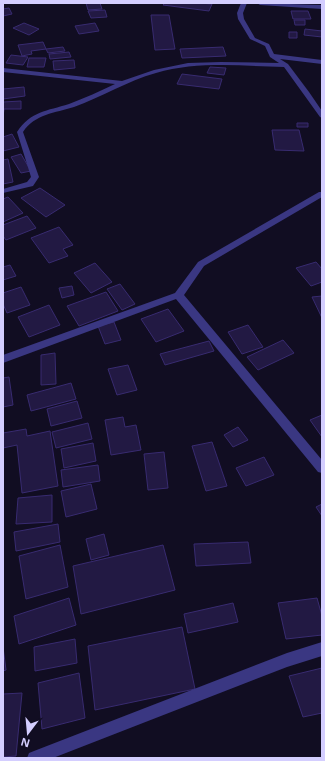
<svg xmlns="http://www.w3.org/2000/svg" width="325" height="761" font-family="'Noto Sans',sans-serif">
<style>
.building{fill:#221943;stroke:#382b70}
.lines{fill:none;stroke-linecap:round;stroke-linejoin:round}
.street{fill:#3a3782;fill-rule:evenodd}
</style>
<rect width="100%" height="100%" fill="#110d22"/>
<!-- building -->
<path class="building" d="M86,3h14l2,6 -14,1z
M165,3h34l13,1 -3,7 -46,-6z
M9,8l3,6 -9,2v-7z
M105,10l2,7 -16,1 -3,-7z
M291,11h17l3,8h-18z
M151,15h18l6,34 -20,1z
M294,20h11v5h-10z
M24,23l15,6 -10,6 -16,-7z
M95,23l4,8 -20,3 -4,-8z
M305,29l17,2v6l-18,-2z
M289,32h8v6h-8z
M43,42l3,7 -15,2 1,3 -10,2 -4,-11z
M63,47l2,4 -17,2 -2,-4z
M223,47l3,9 -44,2 -2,-9z
M69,52l2,5 -21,2 -1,-5z
M11,55l17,2 -5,8 -17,-2z
M29,58h17l-2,9h-17z
M74,60l1,8 -21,2 -1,-9z
M210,67l16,1 -2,7 -17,-2z
M182,74l40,5 -3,10 -42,-5z
M24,87l1,9 -22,3v-10z
M21,101v8h-17l-1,8v-15z
M297,123h11v4h-11z
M272,130h27l5,21 -29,-1z
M12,134l7,13 -16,4v-14z
M21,154l10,17 -10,2 -10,-16z
M8,159l5,23 -10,2v-24z
M40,188l25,17 -19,12 -25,-19z
M8,197l15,16 -20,9v-23z
M27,216l9,12 -30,12 -3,-4v-11z
M59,227l14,18 -10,4 5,7 -19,7 -18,-25z
M316,262l6,7v13l-11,4 -15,-18z
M95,263l17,19 -21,11 -17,-20z
M10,265l6,11 -13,4v-13z
M120,284l15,20 -13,6 -15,-21z
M72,286l2,9 -12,3 -3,-10z
M21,287l9,18 -23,8 -4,-9v-11z
M106,292l12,19 -39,15 -12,-20z
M322,296v22l-10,-21z
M49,305l11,20 -31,12 -11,-20z
M168,309l16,22 -28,11 -15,-23z
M114,322l7,18 -16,4 -7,-18z
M248,325l15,22 -21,7 -14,-22z
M283,340l11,13 -36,17 -11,-13z
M209,341l5,10 -49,14 -5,-11z
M55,353l1,31 -15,1v-30z
M128,365l9,25 -20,5 -9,-26z
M9,377l4,28 -10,2v-29z
M71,383l5,16 -45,12 -4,-16z
M77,401l5,17 -31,8 -4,-17z
M322,415v22l-12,-17z
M123,417l2,10 11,-2 5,25 -30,5 -6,-35z
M88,423l4,16 -36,9 -4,-16z
M238,427l10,13 -15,7 -9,-12z
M26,429l1,7 23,-5 8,55 -36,7 -5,-48 -14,3v-15z
M212,442l15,44 -21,5 -14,-45z
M93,443l3,18 -32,7 -3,-19z
M164,452l4,36 -20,2 -4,-36z
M264,457l10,18 -28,11 -10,-18z
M98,465l2,16 -37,6 -2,-17z
M91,484l6,25 -31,8 -5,-26z
M52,495v27l-36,2 2,-26z
M322,504v12l-6,-9z
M58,524l2,18 -44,9 -2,-19z
M104,534l5,21 -18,5 -5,-21z
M248,542l3,21 -55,3 -2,-22z
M60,545l8,42 -42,12 -7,-43z
M163,545l12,45 -94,24 -8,-48z
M69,598l7,27 -57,19 -5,-28z
M317,598l5,18v19l-36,4 -8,-36z
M233,603l5,19 -50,11 -4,-19z
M182,627l13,62 -100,21 -7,-64z
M75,639l2,24 -42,8 -1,-24z
M3,647l3,23 -3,1z
M322,668v45l-19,4 -14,-41z
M79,673l6,45 -43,11 -4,-46z
M22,693l-6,63 -13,1v-63z"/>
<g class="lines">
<!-- street -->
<path class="street" d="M241,3h6l-4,10 1,6 11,19 14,6 5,10 48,6v4l-42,-5 8,5 21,28 13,19v7l-2,-1 -36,-50c-42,-1 -87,-6 -128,6 -29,8 -54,24 -82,34 -19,6 -39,7 -51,25l16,45 -6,9 -30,7v-4l24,-7 4,-5 -14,-45c14,-21 30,-21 52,-28 16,-6 31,-13 46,-20l-112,-12v-4l119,13 32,-11 34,-7 33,-1 58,1 -9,-6 -5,-11 -15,-7 -12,-20 -1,-6z
M257,3l65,2v4l-62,-4z
M319,192h3v5l-118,69 -20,29 138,165v13l-4,-1 -142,-173 -173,64v-8l172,-62 23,-31z
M322,642v14l-35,11 -234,91h-26l2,-5 5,-2 253,-98z"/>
</g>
<!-- border -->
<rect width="325" height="761" fill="none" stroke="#d4ceff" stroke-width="8"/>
<!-- north arrow -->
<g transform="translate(28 733) rotate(196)" stroke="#110d22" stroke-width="3" paint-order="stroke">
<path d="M0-3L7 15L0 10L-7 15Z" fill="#d4ceff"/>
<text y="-6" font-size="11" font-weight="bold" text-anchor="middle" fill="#d4ceff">N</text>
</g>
</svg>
